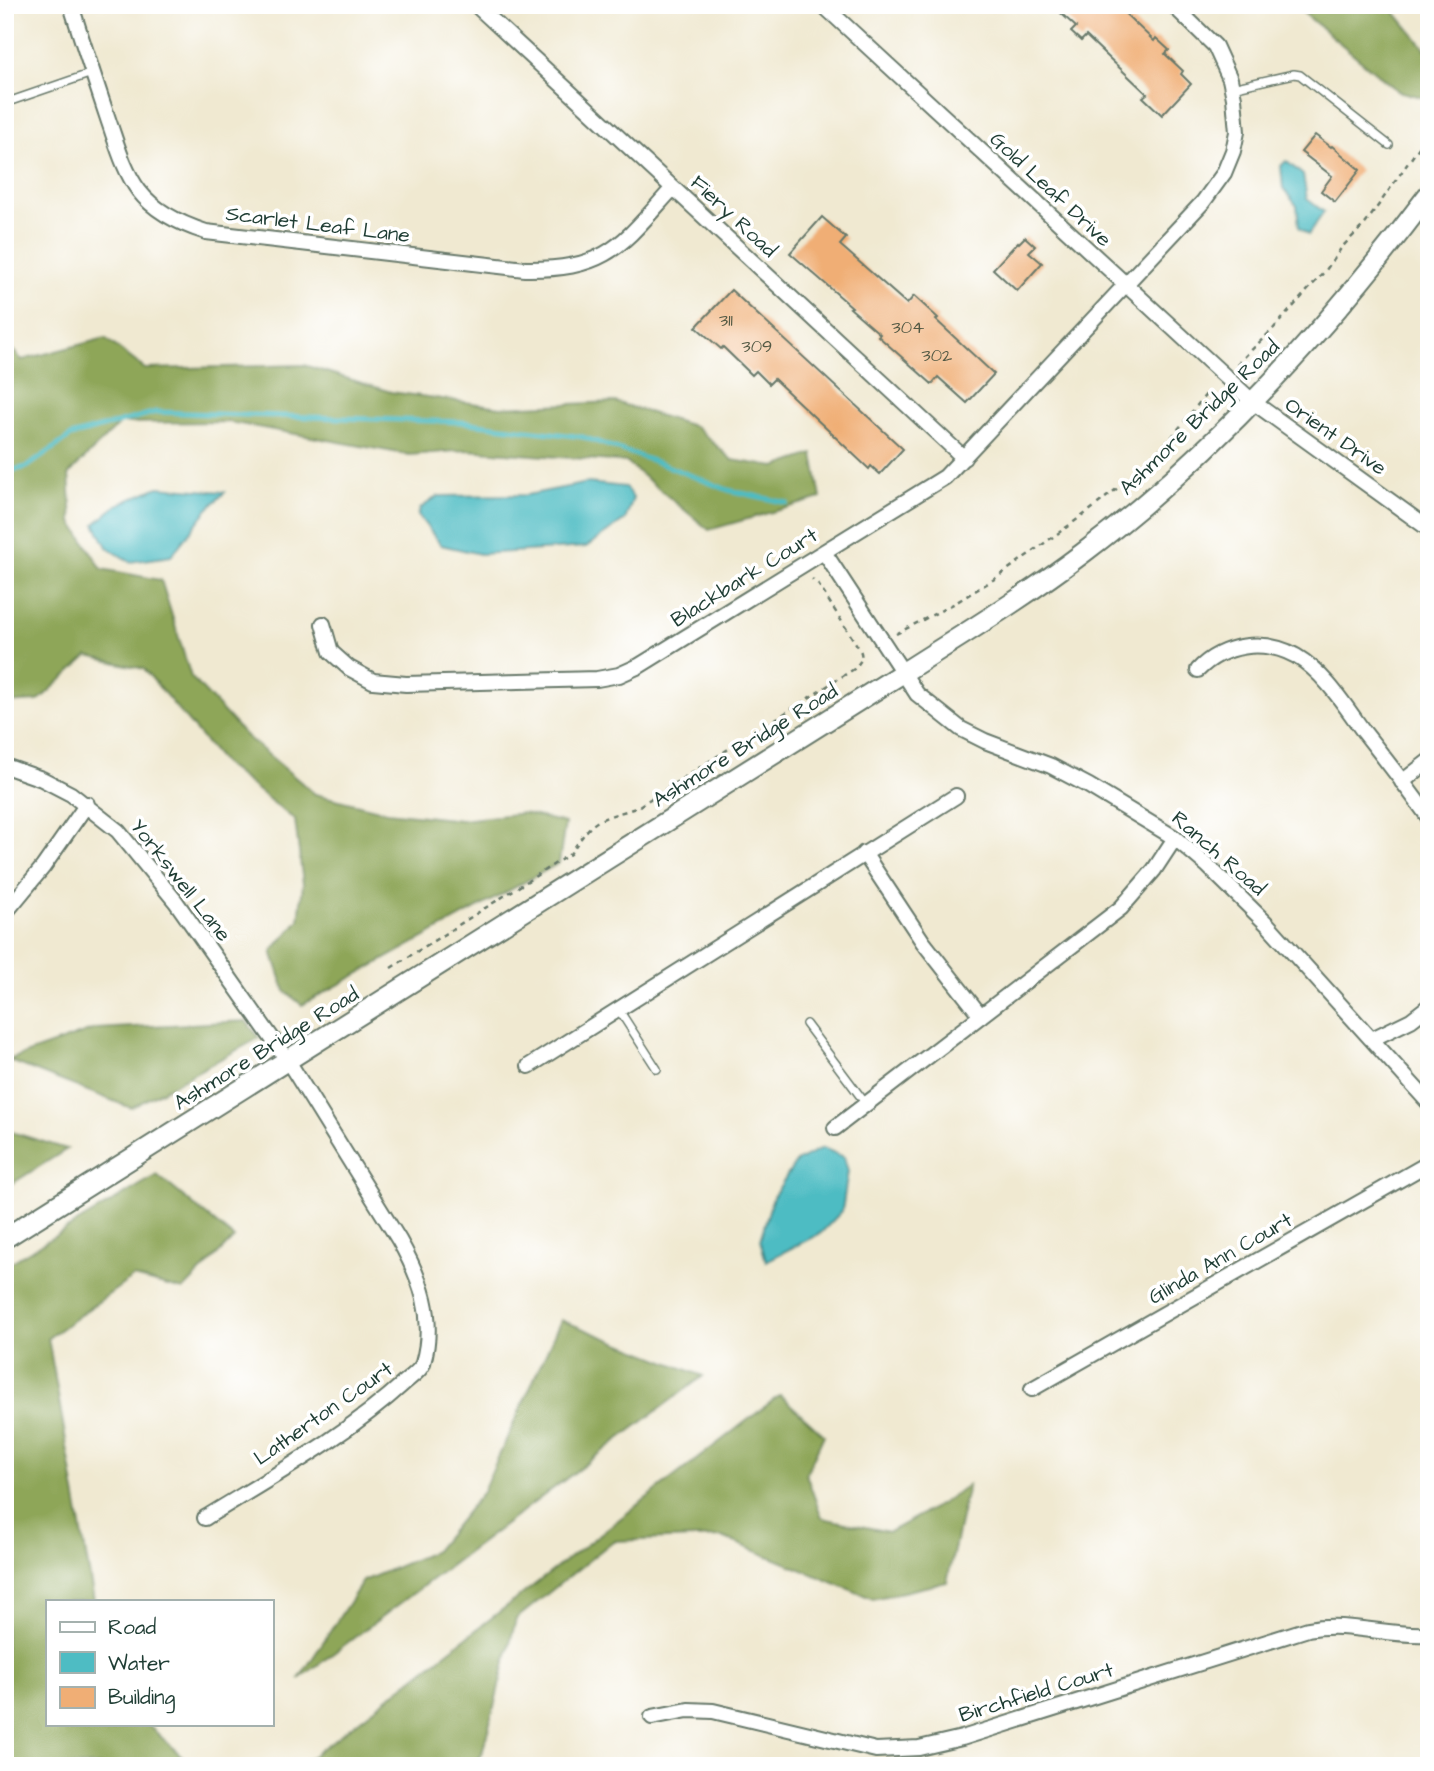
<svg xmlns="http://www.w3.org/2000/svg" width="1434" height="1771" font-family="'Architects Daughter',sans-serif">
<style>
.forest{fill:#8ea658;stroke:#567246;stroke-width:2}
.water{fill:#4ebcc3;stroke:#367c7c;stroke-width:2}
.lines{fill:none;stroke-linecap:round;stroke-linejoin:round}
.stream{stroke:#4ebcc3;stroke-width:5}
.building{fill:#f0ae75}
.service-casing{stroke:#68796b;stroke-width:10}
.minor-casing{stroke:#68796b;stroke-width:18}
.secondary-casing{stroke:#68796b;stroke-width:23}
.path{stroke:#68796b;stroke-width:2.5;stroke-dasharray:5 5;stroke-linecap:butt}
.service{stroke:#fff;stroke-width:7}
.minor{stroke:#fff;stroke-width:14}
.secondary{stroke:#fff;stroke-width:19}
.labels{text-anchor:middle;stroke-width:7;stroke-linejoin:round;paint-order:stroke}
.number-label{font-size:18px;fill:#535944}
.street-label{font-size:21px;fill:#1f3d34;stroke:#fff}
</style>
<rect width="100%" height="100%" fill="#fff"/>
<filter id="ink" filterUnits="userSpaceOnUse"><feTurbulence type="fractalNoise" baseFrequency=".0143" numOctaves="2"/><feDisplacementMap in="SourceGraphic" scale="14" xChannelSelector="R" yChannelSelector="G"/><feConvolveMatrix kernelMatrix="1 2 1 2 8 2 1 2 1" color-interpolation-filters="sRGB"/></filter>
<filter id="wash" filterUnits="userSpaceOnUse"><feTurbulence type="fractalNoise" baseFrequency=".00686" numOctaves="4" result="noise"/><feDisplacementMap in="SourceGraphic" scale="28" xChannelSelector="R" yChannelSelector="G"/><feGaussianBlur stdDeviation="1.57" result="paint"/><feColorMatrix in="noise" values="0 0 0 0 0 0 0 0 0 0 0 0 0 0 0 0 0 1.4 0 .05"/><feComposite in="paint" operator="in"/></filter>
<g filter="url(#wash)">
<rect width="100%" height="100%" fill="#f0e9d1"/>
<!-- forest -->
<path class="forest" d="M1294,5h95l40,48v46l-31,-8z
M105,338l40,31 159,-4 87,27 110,15 114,-5 81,25 36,33 43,7 38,-13 8,44 -112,32 -83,-68 -159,-12 -57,5 -181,-33 -109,1 -51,51 3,48 30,47 59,11 30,97 55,59 69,58 72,18 74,8 63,-7 41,10 -6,40 -257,142 -17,-14 -13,-40 27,-31 4,-36 -8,-64 -72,-57 -79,-94 -56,-13 -50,45 -33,2v-361l17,18z
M246,1021l13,17 -128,70 -123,-48 87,-31z
M5,1130l62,19 -62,39z
M157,1175l77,63 -51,52 -50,-13 -85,61 46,263h-47v123h100l38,35 -10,7h-170v-500z
M561,1320l142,56 -404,303 64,-98 72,-30 47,-58z
M780,1395l44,40 -18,39 16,44 67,14 50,-27 29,-20 -21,97 -74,17 -151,-62 -109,4 -97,78 -34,135 -8,12h-174z"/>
<!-- water -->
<path class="water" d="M1286,161l17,14 4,24 17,13 -16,23 -9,-8 -2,-21 -14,-18 -2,-22z
M587,483l38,4 8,11 -8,22 -39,27 -106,7 -39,-9 -23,-30 3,-7 17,-12 89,-1z
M158,487l67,5 -18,18 -36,46 -41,6 -23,-15 -12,-23 22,-19z
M823,1148l21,9 4,14 -6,40 -21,22 -55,28 -6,-21 13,-43 23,-35z"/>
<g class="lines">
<!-- stream -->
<path class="stream" d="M5,472l22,-5 44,-31 85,-24 306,10 121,15 79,27 66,26 59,13"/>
</g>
<g id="blocks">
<!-- building -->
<path class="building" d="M1052,5h64l38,36 2,-3 13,12 -4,4 18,17 -2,3 10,10 -29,31 -19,-18 4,-3 -61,-58 -5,5 -10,-9 5,-5z
M1315,135l16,12 1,-1 28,24 -25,32 -14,-11 11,-15 -31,-24z
M822,217l24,21 -6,7 67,59 7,-8 24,22 -2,2 58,54 -27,29 -29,-26 -6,7 -54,-48 2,-2 -30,-26 2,-1 -62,-54z
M1025,237l10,9 -6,6 13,11 -25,28 -24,-22 25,-27 1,1z
M731,290l172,159 -23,25 -9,-8 -2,3 -95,-90 -5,5 -13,-13 -4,4 -29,-28 -2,2 -25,-22z"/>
</g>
</g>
<g filter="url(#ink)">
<use href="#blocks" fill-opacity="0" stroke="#68796b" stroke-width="2"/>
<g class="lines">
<!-- service casing -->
<g class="service-casing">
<path id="service" d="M1232,88l62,-14 6,1 89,70
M5,103l87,-30
M619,1010l38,59
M806,1024l60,80"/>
</g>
<!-- minor casing -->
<g class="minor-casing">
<path id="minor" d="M71,5c12,39 25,78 38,117 8,23 15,49 30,69 16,21 42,33 67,41l319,37c83,1 96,-24 148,-81
M476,5l488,453
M823,5l430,397 176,127
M824,552l93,142 44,35 24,12 66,25 38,20 86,52 33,28 60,59 161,178
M323,624l8,28 18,16 24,13 33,3 191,-5 22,-4 20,-9 306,-189 258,-275 21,-29 9,-22 4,-19 -3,-34 -4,-19 -15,-33 -42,-41
M1198,670c25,-26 66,-32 98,-14 29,17 49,50 68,76 22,28 44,56 65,86
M5,766l37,13 29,15 47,37 58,71 112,159 111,179c22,39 37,78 24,123 -2,7 -12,14 -18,19 -59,54 -132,94 -200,136
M1402,782l27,-21
M864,853l59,89 58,74
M5,913l38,-46 44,-63
M1372,1039l39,-19 18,-14
M529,1066l427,-270
M835,1128l286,-220 33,-38 21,-32
M1032,1389l397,-226
M652,1717l36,-7 25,1 163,39 43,-2 43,-10 346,-109c40,-8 80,8 121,5"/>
</g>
<!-- secondary casing -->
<g class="secondary-casing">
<path id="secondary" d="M5,1238l896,-564c61,-39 124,-77 182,-121 133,-100 246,-226 346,-359"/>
</g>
<!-- path -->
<path class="path" d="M1237,364l36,-35 53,-59 16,-23 24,-24 63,-90
M896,634l61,-32 39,-24 93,-67 40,-32 42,-41 36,-45
M391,968l179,-114c25,-37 24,-33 66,-46l218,-139c5,-6 10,-10 6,-19l-42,-66 -6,-5"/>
<!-- service -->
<use href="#service" class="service"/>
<!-- minor -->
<use href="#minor" class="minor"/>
<!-- secondary -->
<use href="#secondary" class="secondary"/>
</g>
</g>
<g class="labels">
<!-- number labels -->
<g class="number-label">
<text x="726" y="326">311</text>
<text x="908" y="333">304</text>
<text x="757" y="352">309</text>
<text x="937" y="361">302</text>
</g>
<!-- street labels -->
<g class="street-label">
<text transform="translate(1051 189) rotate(43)" y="7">Gold Leaf Drive</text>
<text transform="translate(734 216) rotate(43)" y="7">Fiery Road</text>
<text transform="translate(318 224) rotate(7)" y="7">Scarlet Leaf Lane</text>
<text transform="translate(1199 417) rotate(-44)" y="7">Ashmore Bridge Road</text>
<text transform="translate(1336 436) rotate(35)" y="7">Orient Drive</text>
<text transform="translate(744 577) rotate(-32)" y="7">Blackbark Court</text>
<text transform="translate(745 745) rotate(-32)" y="7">Ashmore Bridge Road</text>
<text transform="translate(1219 853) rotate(41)" y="7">Ranch Road</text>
<text transform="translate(181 880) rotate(52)" y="7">Yorkswell Lane</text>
<text transform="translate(266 1048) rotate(-32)" y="7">Ashmore Bridge Road</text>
<text transform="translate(1220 1258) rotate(-30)" y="7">Glinda Ann Court</text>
<text transform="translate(323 1413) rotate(-35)" y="7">Latherton Court</text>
<text transform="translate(1036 1692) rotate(-17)" y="7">Birchfield Court</text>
</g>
</g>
<!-- margin -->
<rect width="1434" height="1771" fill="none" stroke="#fff" stroke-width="28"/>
<!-- legend -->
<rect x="46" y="1600" width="228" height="126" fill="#ffffff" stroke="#a5b1ae" stroke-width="2"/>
<rect x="60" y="1622" width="35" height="10" fill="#ffffff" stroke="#a5b1ae" stroke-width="2"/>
<text x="108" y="1634" font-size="21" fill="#1f3d34">Road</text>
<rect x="60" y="1652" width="35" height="21" fill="#4ebcc3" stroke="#a5b1ae" stroke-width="2"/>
<text x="108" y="1670" font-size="21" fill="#1f3d34">Water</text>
<rect x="60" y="1687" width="35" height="21" fill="#f0ae75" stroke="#a5b1ae" stroke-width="2"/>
<text x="108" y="1704" font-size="21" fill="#1f3d34">Building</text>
</svg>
